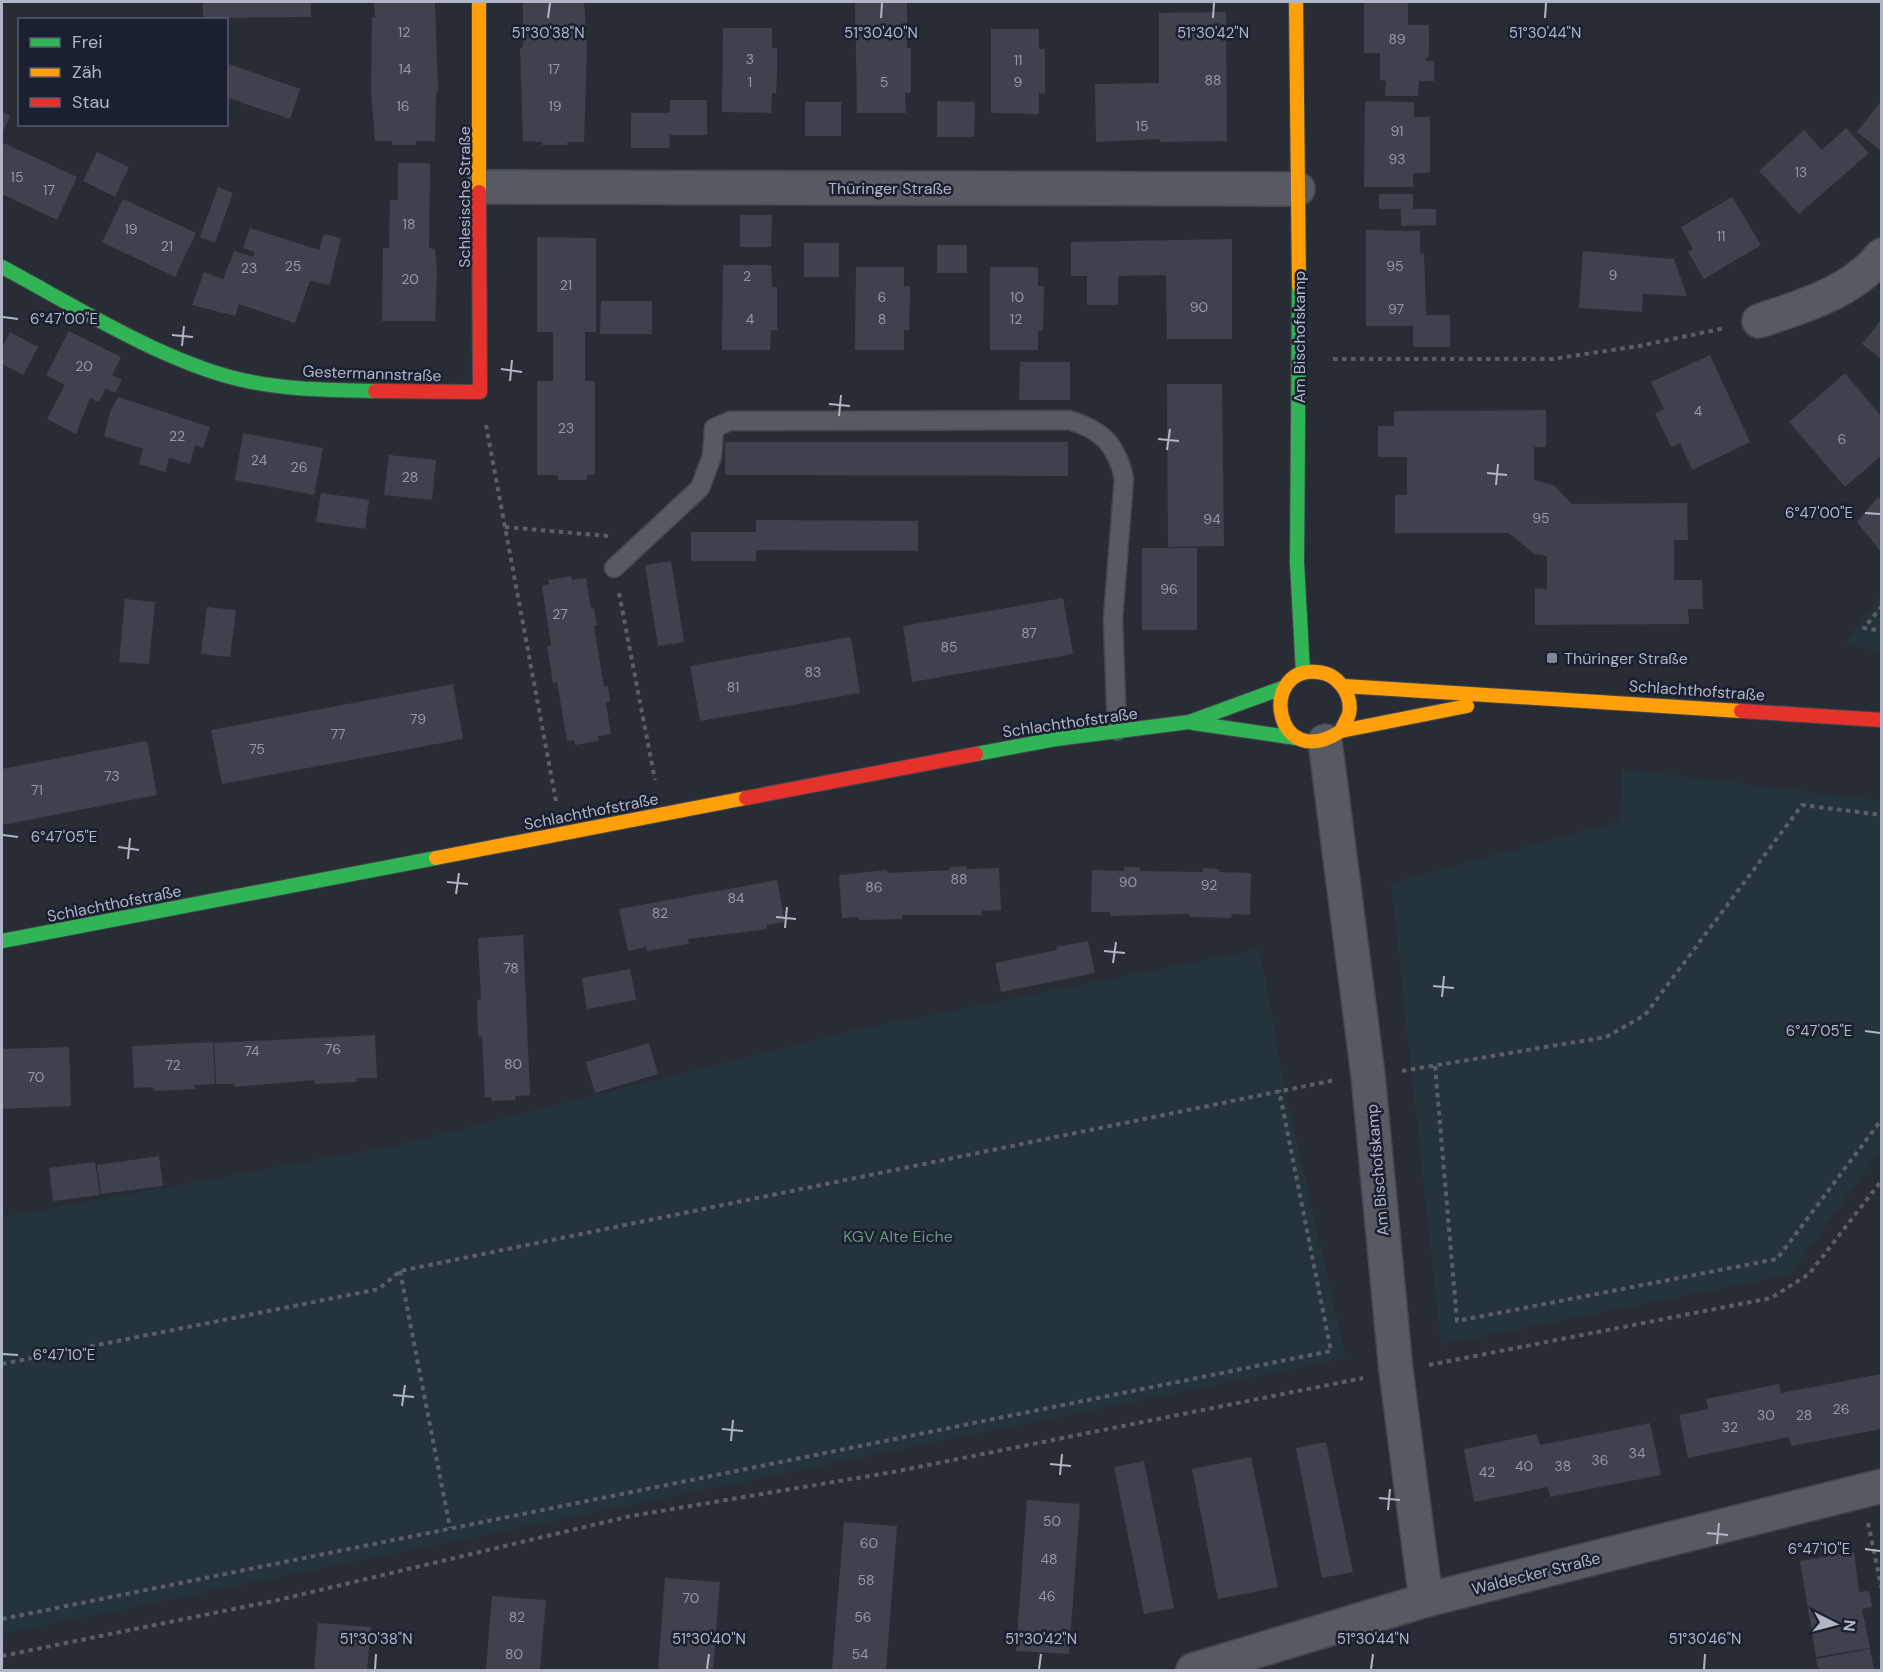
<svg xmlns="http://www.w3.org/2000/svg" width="1883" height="1672" font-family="'DM Sans',sans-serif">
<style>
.green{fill:#25343b}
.building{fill:#3f424c}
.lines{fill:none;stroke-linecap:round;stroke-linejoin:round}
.lane-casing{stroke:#44474e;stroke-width:21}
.street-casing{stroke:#44474e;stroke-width:36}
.fast-casing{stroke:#44474e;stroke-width:16}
.slow-casing{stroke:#44474e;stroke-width:16}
.jam-casing{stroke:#44474e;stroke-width:16}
.path{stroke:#5b5e67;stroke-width:4;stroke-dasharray:4.5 4.5;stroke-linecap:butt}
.lane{stroke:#585a63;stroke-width:18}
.street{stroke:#585a63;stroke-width:33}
.fast{stroke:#30b455;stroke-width:14}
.slow{stroke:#ff9f0a;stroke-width:14}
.jam{stroke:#e5322d;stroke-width:14}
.ticks{fill:none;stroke:#b1b6c7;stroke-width:2}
.poi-dot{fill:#818694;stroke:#1b2030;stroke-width:2}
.labels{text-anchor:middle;stroke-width:5;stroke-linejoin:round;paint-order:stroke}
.number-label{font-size:14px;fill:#9499a8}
.street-label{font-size:16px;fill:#b1b6c7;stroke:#1b2030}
.poi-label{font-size:16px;fill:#b1b6c7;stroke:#1b2030;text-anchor:start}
.park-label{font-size:16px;fill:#69977c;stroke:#1b2030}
.ticks-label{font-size:15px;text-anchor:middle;fill:#b1b6c7;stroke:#1b2030;stroke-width:5;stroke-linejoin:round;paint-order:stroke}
</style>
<rect width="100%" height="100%" fill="#282c35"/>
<!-- green -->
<path class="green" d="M1881,596v55l-37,-7z
M1622,769l259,32v349l-92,125 -348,70 -50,-462 229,-62z
M1260,949l25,140 61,269 -1344,276v-417l395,-72 453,-114z"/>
<!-- building -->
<path class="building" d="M203,2h108v15l-108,1z
M374,2h61l3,89 -2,1 -1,49h-19v4h-24v-4h-17l-4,-50 1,-74h3z
M523,2h61l3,46 -3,94h-17l1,3h-26l1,-3 -20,-1 -3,-93 3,-1z
M855,2h52v46h4v45h-6l1,20h-49z
M1364,2h44v23h21v30l-4,6h9v20h-15l-1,15h-33l1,-15 -6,-1v-27h-16z
M1226,12l1,129 -67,1v-3l-64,3 -1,-58 64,-1v-70z
M723,28h49v20h5v23l-1,22h-4l-1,20 -49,-1z
M991,29h48v20h6v45l-6,-1v21l-48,-1z
M226,63l74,26 -10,30 -64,-22z
M670,100h37v35h-37l-1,13h-38v-35h39z
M937,101l38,1 -1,35h-37z
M1365,101l49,1v15h16v56h-17v14h-49z
M1881,101v50l-24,-19z
M805,102h36v34h-36z
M2,112l8,4 -8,18z
M1846,128l23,25 -70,61 -40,-43 45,-41 18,20z
M4,143l73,34 -20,43 -55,-26v-46z
M97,152l32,15 -14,30 -32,-16z
M398,163h32l-1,85 6,1 2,23 -2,49h-53l1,-73h6l1,-48h8z
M218,187l15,6 -18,50 -15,-6z
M1379,194h34v15h23v16l-35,1v-17h-22z
M1732,197l29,48 -57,34 -16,-27 5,-3 -12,-22z
M123,199l73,34 -21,44 -73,-35z
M740,215h32l-1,32h-31z
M250,228l69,22 5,-16 17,4 -11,47 -20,-4 -15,42 -56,-19 -4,12 -43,-11 12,-33 19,7 11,-28 19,6 2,-5 -12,-4z
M1366,230l54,1v23l4,-1 2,62h24v32h-37v-21h-47z
M537,237l59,1v94h-11v49h10v94h-8v5h-29v-5h-21v-94h16v-49h-16z
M1232,239v100h-65l-1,-64 -48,1v29h-31v-29h-16v-34z
M804,243h35v34h-35z
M937,245h30v28h-30z
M1583,251l91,8 13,37 -44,-2 -1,18 -63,-4z
M723,265h48l1,22h5v43h-6l-1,20h-48z
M856,267h48v19h6l-1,44h-5v20h-49z
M990,267h48v19h6l-1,45h-5v19h-48z
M601,301h51v33h-52z
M1881,320v39l-19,-15z
M69,331l52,26 -9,18 10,5 -7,13 -9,-5 -7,14 -9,-4 -14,36 -29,-15 18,-34 -19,-10z
M10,332l28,15 -15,28 -21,-11v-16z
M1710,355l40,87 -58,28 -12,-27 -9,4 -16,-34 9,-4 -13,-27z
M1020,362h50v38h-51z
M1845,373l36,43v40l-36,31 -56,-65z
M1167,384h55l2,162 -56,1z
M118,397l92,30 -7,21 -8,-3 -5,19 -21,-6 -4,14 -26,-8 4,-15 -39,-13 6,-24z
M1546,410v37h-12v33l20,5 18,19 115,-1 1,37h-14v40h28l1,29h-15l1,15 -154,1v-37l12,1v-33l-13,-2 -25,-21h-114v-38h12v-38h-29v-31h16v-15z
M243,433l80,15 -9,47 -79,-15z
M725,442h343v34l-343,-1z
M389,455l47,5 -4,40 -48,-5z
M321,493l48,7 -4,29 -49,-7z
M1878,497l3,3v52l-24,-30z
M756,520l162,1v30l-162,-1v11h-65v-29h65z
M1142,548h55v82h-55z
M671,561l13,81 -26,4 -13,-81z
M571,576l1,4 14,-2 5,31 3,-1 3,17 -3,1 10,60h4l2,16 -4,1 5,31 -13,2 1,5 -24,4 -1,-5 -7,1 -10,-59 -4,1 -6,-37h4l-9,-60 7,-2 -1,-4z
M1063,598l10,56 -161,28 -9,-56z
M125,599l30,3 -6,62 -30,-2z
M207,607l29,3 -6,47 -29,-3z
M851,637l9,56 -160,28 -10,-55z
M453,684l10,55 -241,45 -11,-54z
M147,741l10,54 -155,30v-56z
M967,866v3l32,-1 2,42 -19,1v4h-80v4l-43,1v-3l-17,1 -3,-43 48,-5v3l63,-3v-3z
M1124,867h16v4l63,1v-4l17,1 -1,3 32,1 -1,42 -18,-1 -1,4 -41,-1 -1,-3 -79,2v-4h-19l1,-42 32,1z
M777,880l8,42 -18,3v4l-79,10 1,5 -42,7 -1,-4 -18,4 -9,-42z
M523,935l7,160 -15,1 1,4 -24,1 -1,-4h-6l-3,-61 -4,1 -1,-37 4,-1 -3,-61z
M1088,941l7,32 -94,19 -6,-29 62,-13 -1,-3z
M630,969l6,31 -49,9 -5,-31z
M375,1035l2,43h-21l1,4 -42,2v-4l-80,7 -1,-3h-18l-2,-41z
M213,1042l2,42 -20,1v4l-41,2 -1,-4 -19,1 -2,-42z
M649,1043l9,31 -63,19 -9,-31z
M69,1047l2,59 -69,3v-60z
M159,1156l4,30 -62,8 -4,-29z
M95,1162l5,33 -47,6 -4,-33z
M1881,1374v55l-90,17 -2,-9 -101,21 -9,-43 29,-6 -2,-10 73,-15 2,9z
M1650,1423l11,52 -111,22 -2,-10 -74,15 -10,-53 73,-15 3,11z
M1326,1442l27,130 -31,6 -26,-130z
M1251,1457l27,130 -60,12 -26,-130z
M1144,1461l30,147 -30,6 -30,-147z
M1027,1500l53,4 -11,150 -53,-3z
M844,1522l53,4 -11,144h-54z
M1854,1552l5,40 10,-1 3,16 -10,2 8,39 -54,9 -16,-96z
M665,1578l55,4 -7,88h-55z
M492,1596l54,4 -6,70h-54z
M318,1623l53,4 -4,43h-53z
M1870,1649l4,21h-54l-3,-5 -1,-6z"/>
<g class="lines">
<!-- lane casing -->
<g class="lane-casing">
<path id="lane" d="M614,568l86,-80 12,-32 2,-28 16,-7 339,-1c33,10 47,24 55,58l-11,141 4,112"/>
</g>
<!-- street casing -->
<g class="street-casing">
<path id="street" d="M481,187l817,2
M1759,321c44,-15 92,-28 123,-66
M1325,741l43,334 28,296 30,229
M1193,1670l233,-70 456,-114"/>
</g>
<!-- fast casing -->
<g class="fast-casing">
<path id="fast" d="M2,267c71,38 158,93 236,112 44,11 92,11 137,12
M1299,286l-2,277 6,110
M1193,723l103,15
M976,754l80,-15 133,-17 96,-35
M2,941l434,-83"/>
</g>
<!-- slow casing -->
<g class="slow-casing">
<path id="slow" d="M479,2v190
M1296,2l3,284
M1344,686l397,25
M1341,731c2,-5 6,-11 8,-17 4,-20 -12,-41 -32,-42 -59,-6 -43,103 24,59l126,-25
M436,858l310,-60"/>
</g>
<!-- jam casing -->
<g class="jam-casing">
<path id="jam" d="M375,391l105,1 -1,-200
M1741,711l141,9
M746,798l230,-44"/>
</g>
<!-- path -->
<path class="path" d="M1333,359h219l87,-13 86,-18
M486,425l70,376
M505,527l103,9
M619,593l36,187
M1882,606l-18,22 18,3
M1435,1066l22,255 320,-62 105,-140
M1402,1071l204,-34 39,-22 157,-210 80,10
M400,1271l50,257
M2,1364l377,-75 21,-18 935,-191
M1429,1365l342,-67 38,-24 73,-94
M1868,1523l14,67
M2,1619l1329,-268 -52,-261
M2,1656l276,-56 353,-84 262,-44 470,-94"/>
<!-- lane -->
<use href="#lane" class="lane"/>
<!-- street -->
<use href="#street" class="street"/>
<!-- fast -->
<use href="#fast" class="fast"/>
<!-- slow -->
<use href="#slow" class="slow"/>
<!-- jam -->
<use href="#jam" class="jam"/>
</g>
<!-- ticks -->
<path class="ticks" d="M548,18l2,-15M881,18l1,-15M1213,18l1,-15M1545,18l1,-15M3,317l15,2M172,335l21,2M182,346l2,-20M501,369l21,3M510,381l2,-21M829,404l21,2M839,416l2,-21M1158,439l21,2M1167,450l3,-21M1487,473l20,2M1496,485l2,-21M1865,513l15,1M3,835l15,2M118,847l21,3M128,859l2,-21M447,882l21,2M456,894l3,-21M776,917l20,2M785,928l2,-21M1104,951l21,2M1113,963l3,-21M1433,986l21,2M1442,997l2,-21M1865,1031l15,2M3,1354l15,1M393,1395l21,2M402,1406l3,-21M722,1429l21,2M731,1441l2,-21M1050,1464l21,2M1060,1475l2,-21M1379,1498l21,2M1388,1510l2,-21M1707,1533l21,2M1717,1544l2,-21M1865,1549l15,2M375,1669l1,-15M707,1669l2,-15M1039,1669l2,-15M1371,1669l2,-15M1704,1669l1,-15"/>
<!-- markers -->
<rect class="poi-dot" x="1546" y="652" width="12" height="12" rx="3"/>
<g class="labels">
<!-- number labels -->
<g class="number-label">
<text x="404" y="37">12</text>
<text x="1397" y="44">89</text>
<text x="750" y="64">3</text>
<text x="1018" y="65">11</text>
<text x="405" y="74">14</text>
<text x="554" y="74">17</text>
<text x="1213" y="85">88</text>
<text x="750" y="87">1</text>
<text x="884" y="87">5</text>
<text x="1018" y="87">9</text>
<text x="403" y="111">16</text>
<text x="555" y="111">19</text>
<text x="1142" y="131">15</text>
<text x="1397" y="136">91</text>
<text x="1397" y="164">93</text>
<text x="1801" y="177">13</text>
<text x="17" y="182">15</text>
<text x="49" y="195">17</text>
<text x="409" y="229">18</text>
<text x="131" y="234">19</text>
<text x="1721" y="241">11</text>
<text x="167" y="251">21</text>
<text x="293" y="271">25</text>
<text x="1395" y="271">95</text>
<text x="249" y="273">23</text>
<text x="1613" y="280">9</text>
<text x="747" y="281">2</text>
<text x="410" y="284">20</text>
<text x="566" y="290">21</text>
<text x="882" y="302">6</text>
<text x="1017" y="302">10</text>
<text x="1199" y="312">90</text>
<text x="1396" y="314">97</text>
<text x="750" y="324">4</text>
<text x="882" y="324">8</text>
<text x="1016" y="324">12</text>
<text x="84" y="371">20</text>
<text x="1698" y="416">4</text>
<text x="566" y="433">23</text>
<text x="177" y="441">22</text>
<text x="1842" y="444">6</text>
<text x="259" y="465">24</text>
<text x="299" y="472">26</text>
<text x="410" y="482">28</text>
<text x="1541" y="523">95</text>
<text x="1212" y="524">94</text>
<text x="1169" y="594">96</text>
<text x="560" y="619">27</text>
<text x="1029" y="638">87</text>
<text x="949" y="652">85</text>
<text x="813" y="677">83</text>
<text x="733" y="692">81</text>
<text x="418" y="724">79</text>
<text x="338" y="739">77</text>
<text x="257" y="754">75</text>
<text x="112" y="781">73</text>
<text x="37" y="795">71</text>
<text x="959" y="884">88</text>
<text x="1128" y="887">90</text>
<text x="1209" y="890">92</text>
<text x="874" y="892">86</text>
<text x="736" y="903">84</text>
<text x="660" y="918">82</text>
<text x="511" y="973">78</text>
<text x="333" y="1054">76</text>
<text x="252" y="1056">74</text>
<text x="513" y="1069">80</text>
<text x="173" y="1070">72</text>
<text x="36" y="1082">70</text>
<text x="1841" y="1414">26</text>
<text x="1766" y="1420">30</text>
<text x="1804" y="1420">28</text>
<text x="1730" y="1432">32</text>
<text x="1637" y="1458">34</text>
<text x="1600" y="1465">36</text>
<text x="1524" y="1471">40</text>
<text x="1563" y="1471">38</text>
<text x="1487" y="1477">42</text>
<text x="1052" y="1526">50</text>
<text x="869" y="1548">60</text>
<text x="1049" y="1564">48</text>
<text x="866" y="1585">58</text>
<text x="1047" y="1601">46</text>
<text x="691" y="1603">70</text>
<text x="517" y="1622">82</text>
<text x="863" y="1622">56</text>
<text x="514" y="1659">80</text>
<text x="860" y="1659">54</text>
</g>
<!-- street labels -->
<g class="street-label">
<text x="890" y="194">Thüringer Straße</text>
<text transform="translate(464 197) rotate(-90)" y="6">Schlesische Straße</text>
<text transform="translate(1299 337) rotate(-90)" y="6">Am Bischofskamp</text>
<text transform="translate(372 373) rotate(2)" y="6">Gestermannstraße</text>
<text transform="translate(1697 690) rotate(4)" y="6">Schlachthofstraße</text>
<text transform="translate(1070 722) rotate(-8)" y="6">Schlachthofstraße</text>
<text transform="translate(591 811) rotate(-11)" y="6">Schlachthofstraße</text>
<text transform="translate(114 903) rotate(-11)" y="6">Schlachthofstraße</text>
<text transform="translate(1377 1170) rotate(-95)" y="6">Am Bischofskamp</text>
<text transform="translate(1536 1573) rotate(-14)" y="6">Waldecker Straße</text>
</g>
<!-- poi labels -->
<g class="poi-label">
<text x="1564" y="664">Thüringer Straße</text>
</g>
<!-- park labels -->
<g class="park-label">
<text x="898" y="1242">KGV Alte Eiche</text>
</g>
</g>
<g class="ticks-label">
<text x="548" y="38">51°30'38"N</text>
<text x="881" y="38">51°30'40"N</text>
<text x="1213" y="38">51°30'42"N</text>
<text x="1545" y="38">51°30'44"N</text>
<text x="64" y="324">6°47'00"E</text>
<text x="1819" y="518">6°47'00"E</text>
<text x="64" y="842">6°47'05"E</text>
<text x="1819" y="1036">6°47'05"E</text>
<text x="64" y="1360">6°47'10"E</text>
<text x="1819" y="1554">6°47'10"E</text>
<text x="376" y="1644">51°30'38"N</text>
<text x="709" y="1644">51°30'40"N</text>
<text x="1041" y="1644">51°30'42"N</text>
<text x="1373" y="1644">51°30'44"N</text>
<text x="1705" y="1644">51°30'46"N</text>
</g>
<!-- border -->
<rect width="1883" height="1672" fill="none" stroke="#b1b6c7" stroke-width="6"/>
<!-- legend -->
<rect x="18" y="18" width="210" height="108" fill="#1b2030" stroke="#575c6c" stroke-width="1.5"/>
<rect x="30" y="38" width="30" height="9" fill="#30b455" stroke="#575c6c" stroke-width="1.5"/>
<text x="72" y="48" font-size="18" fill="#b1b6c7">Frei</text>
<rect x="30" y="68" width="30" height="9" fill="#ff9f0a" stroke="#575c6c" stroke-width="1.5"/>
<text x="72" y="78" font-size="18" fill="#b1b6c7">Zäh</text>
<rect x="30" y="98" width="30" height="9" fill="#e5322d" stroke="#575c6c" stroke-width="1.5"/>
<text x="72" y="108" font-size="18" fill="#b1b6c7">Stau</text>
<!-- north arrow -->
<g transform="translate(1835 1624) rotate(96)" stroke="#1b2030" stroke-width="4.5" paint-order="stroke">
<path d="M0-4.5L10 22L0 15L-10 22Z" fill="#b1b6c7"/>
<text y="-9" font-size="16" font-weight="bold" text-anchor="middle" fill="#b1b6c7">N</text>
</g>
</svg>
